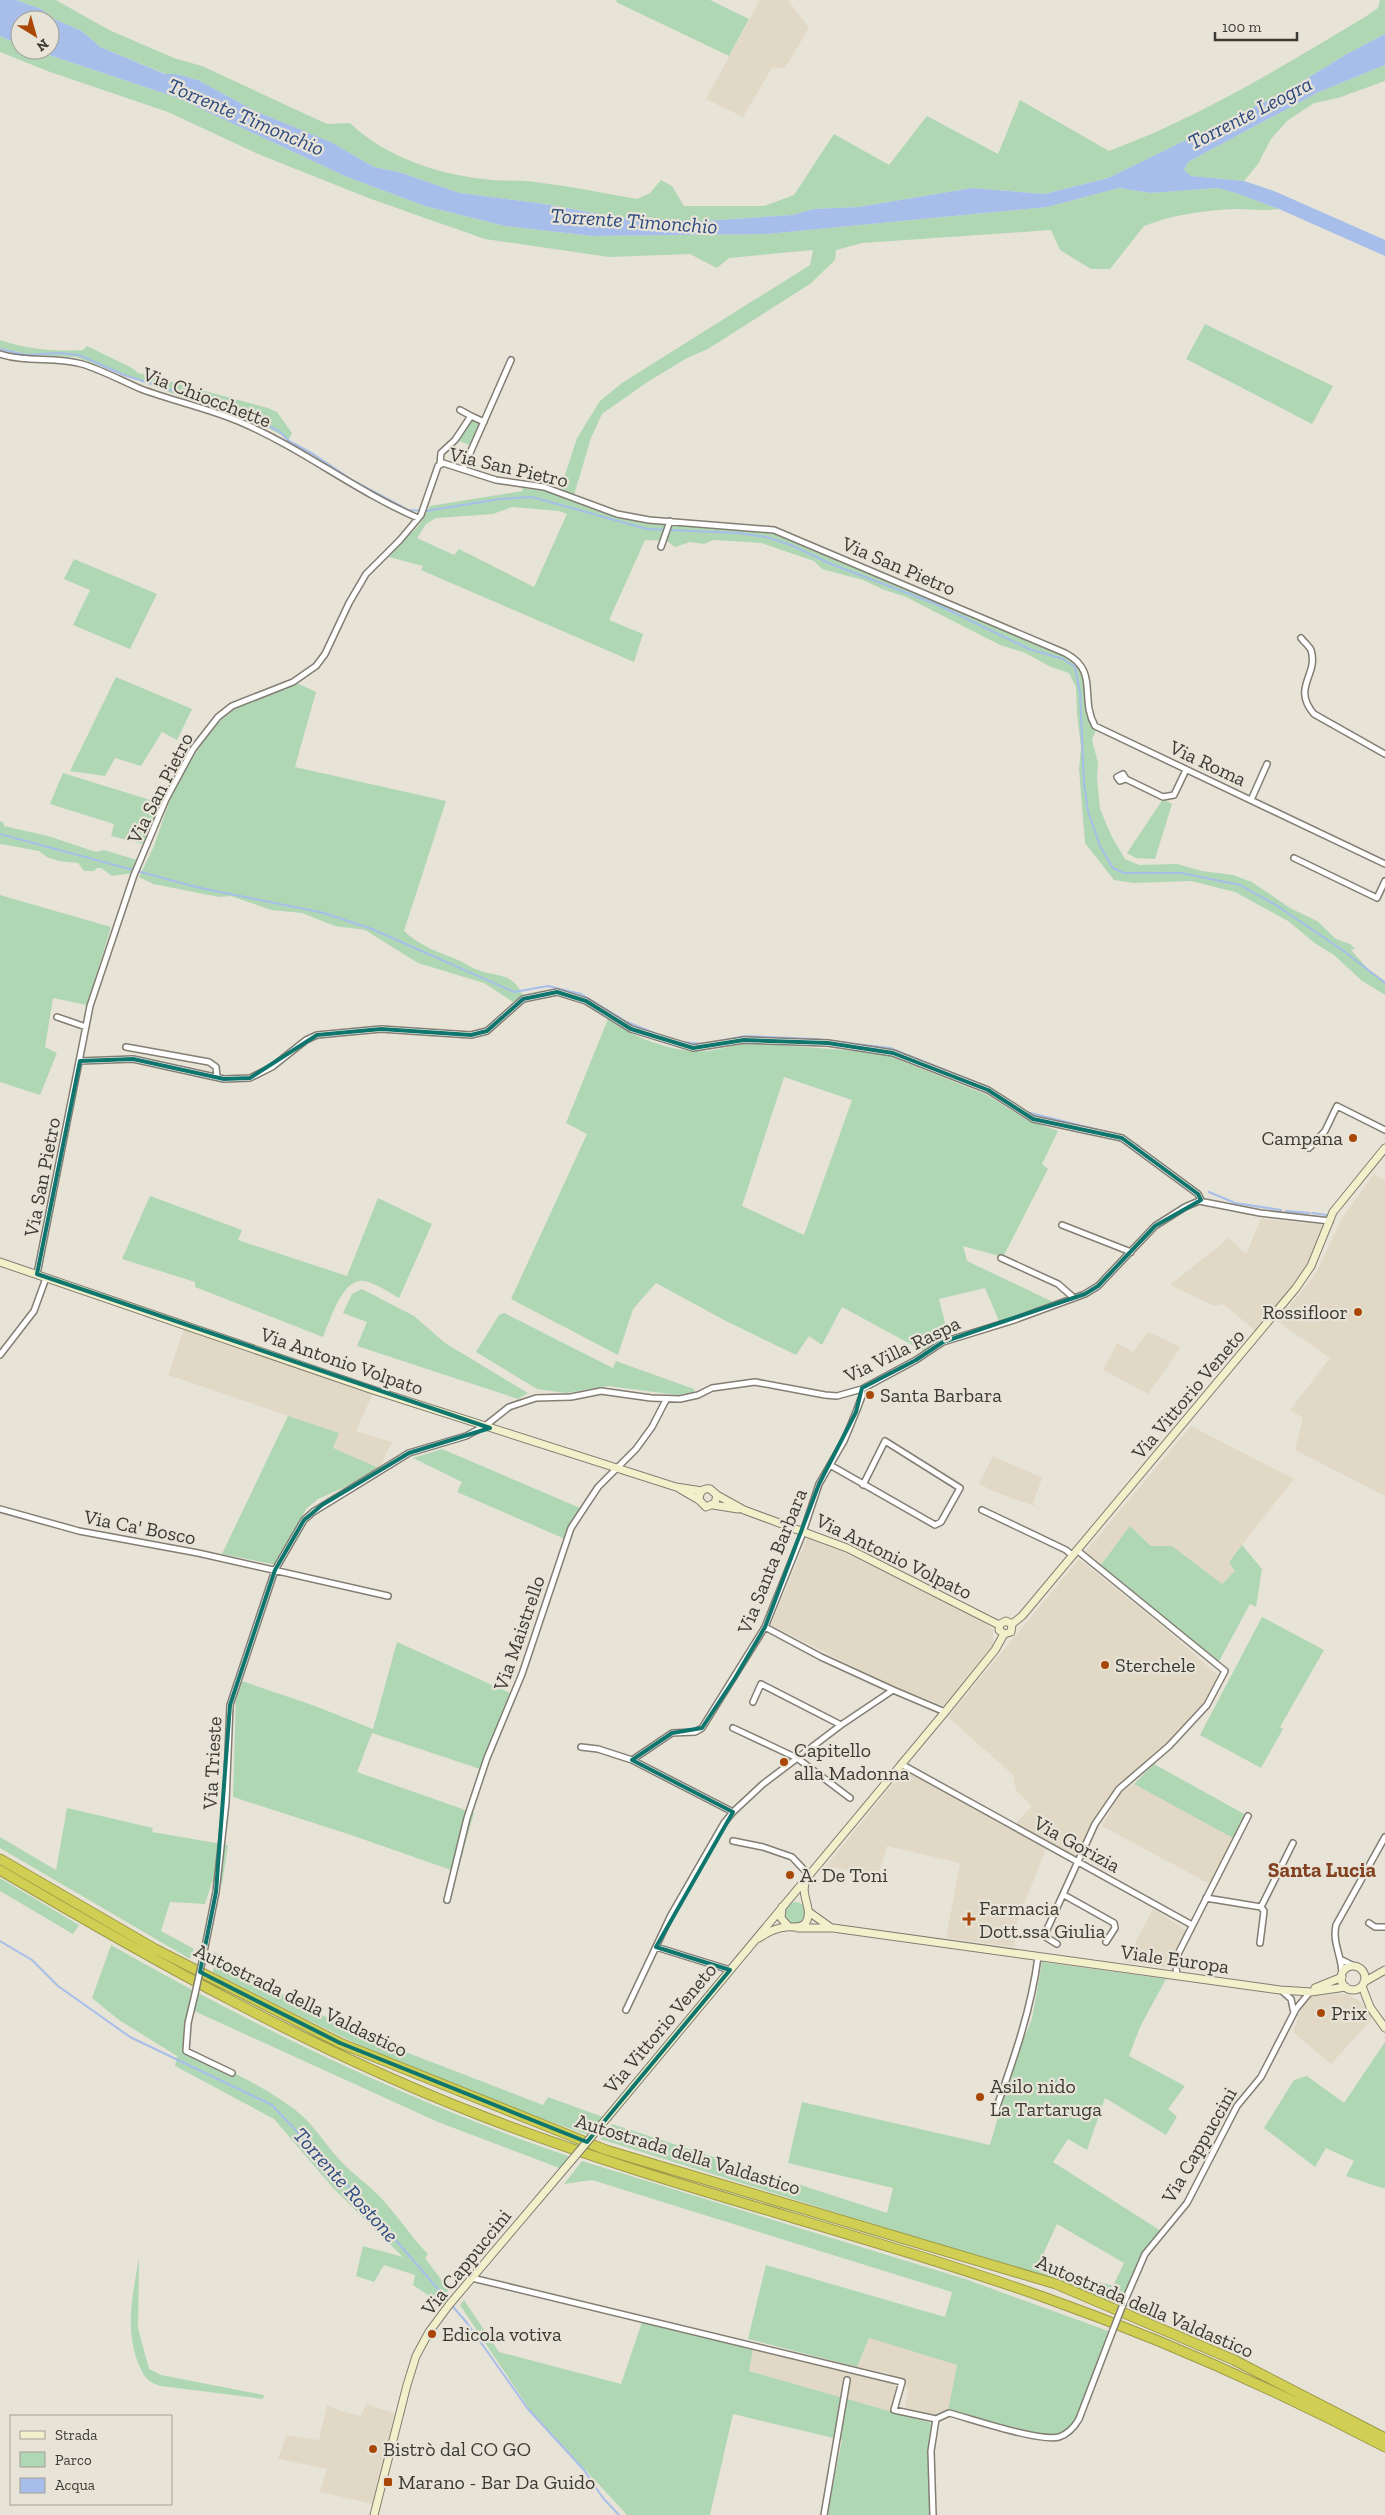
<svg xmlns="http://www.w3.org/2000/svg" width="1385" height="2515" font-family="'Zilla Slab',serif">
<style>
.built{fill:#e1d9c6}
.green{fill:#afd7b4;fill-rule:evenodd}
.water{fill:#a6bee9}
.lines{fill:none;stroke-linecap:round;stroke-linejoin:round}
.stream{stroke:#a6bee9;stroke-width:2}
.street-casing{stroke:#837e73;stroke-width:8}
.secondary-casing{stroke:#837e73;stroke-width:9}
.highway-casing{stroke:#9c9a48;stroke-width:11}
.street{stroke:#fff;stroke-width:5}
.secondary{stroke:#f1f0cb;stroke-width:7}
.highway{stroke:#d0ce53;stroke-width:9}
.street-bridge-casing{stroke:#837e73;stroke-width:8;stroke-linecap:butt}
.secondary-bridge-casing{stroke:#837e73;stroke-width:9;stroke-linecap:butt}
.street-bridge{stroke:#fff;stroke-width:5}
.secondary-bridge{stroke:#f1f0cb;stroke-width:7}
.marked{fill:none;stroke:#0f766e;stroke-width:4;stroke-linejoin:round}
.poi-dot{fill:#a94707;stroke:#e8e3d7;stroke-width:2}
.labels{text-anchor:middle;stroke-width:4.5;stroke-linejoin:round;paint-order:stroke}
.street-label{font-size:20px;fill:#3c3a35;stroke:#e8e3d7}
.poi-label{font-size:20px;fill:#3c3a35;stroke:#e8e3d7;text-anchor:start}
.water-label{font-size:21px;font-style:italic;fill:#2d4b80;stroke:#e8e3d7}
.neighbourhood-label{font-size:21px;font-weight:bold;fill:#824121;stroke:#e8e3d7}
</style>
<rect width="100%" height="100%" fill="#e8e3d7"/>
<!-- built -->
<path class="built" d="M760,0h28l21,28 -24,40h-13l-29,49 -37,-18z
M1374,1174l11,6v316l-90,-46 8,-32 -13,-8 40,-52 -53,-37 38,-46 27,-57z
M1261,1219l66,6 -20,44 -51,62 -33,-27 -9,2 -44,-21 59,-47 17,16z
M184,1329l189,64 -17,38 36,11 -13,26 -47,-20 7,-15 -171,-58z
M1148,1332l33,15 -33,47 -45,-24 14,-27 16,9z
M1191,1426l103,53 -65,82 7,10 -14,13 -50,-38h-21l-20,-20 -31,40 -16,-13z
M993,1456l49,22 -9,26 10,5 -51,-18 -13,-8z
M807,1538l36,14 126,62 18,10 6,6v17l-49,59 -61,-24 -112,-57z
M1079,1559l95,77 47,42 -29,42 -82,80 -33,58 -61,-35 16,-17 -16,-16 -3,-15 -65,-58z
M904,1770l142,79 -29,73 -3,25 -68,-9 14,-75 -73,-17 -9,31 -52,-11z
M1134,1784l99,54 -23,46 -108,-58 18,-33z
M1153,1909l34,22 -17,37 -45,-6z
M1338,1994l11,1 12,7 12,16 -42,46 -38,-32 12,-35z
M869,2338l88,27 -9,46 -14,5 -28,-8 -1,-2 3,-15 -5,-10 -15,-8 -31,-6z
M753,2349l140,35 6,6 -2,20 6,6 -154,-45z
M366,2404l30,10 -23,90 -53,-12 7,-23 -49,-10 8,-24 33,5 8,-35 14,6 20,5z"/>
<!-- green -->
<path class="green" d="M16,0h40l53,30 65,28 28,8 125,58 23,-1c37,36 94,53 143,57 14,1 28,0 42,2 34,4 68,11 102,17l13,-6 11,-13 11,6 12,20h80l30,-11 40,-61 55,31 38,-49 71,38 22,-54 89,51c90,-33 174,-85 256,-134l13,-9 2,-8h5v34l-40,21 -60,37 -177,86 -64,16 -72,-6 -114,19 -44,2 -22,6 -89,6 -67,-1 -98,-17 -78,-10 -61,-21 -25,-5 -43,-25 -76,-31 -57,-31 -22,-6h-10l-66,-27 -18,-16 -28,-12 -13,-10z
M617,0h93l39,19 -20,37 -113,-54z
M0,36l20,9v5h14l144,48 169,79 78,29 80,20 87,10 175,-2 280,-27 72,-19 32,5 66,-5 19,5 43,16c-15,2 -29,0 -43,0 -30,1 -65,6 -92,17l-34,43h-19l-31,-19 -9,-20 -189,13 -26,7 -1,10 -25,24 -102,65 -21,9 -38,23 -47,33 -11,24 -17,57 -14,-5 17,-52 23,-37 22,-18 188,-118 3,-15 -84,8 -12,10 -27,-14 -81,3 -124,-18 -114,-40 -113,-45 -90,-42 -118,-40 -50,-20z
M1385,65v16l-47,17 -24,5 -27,18 -16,18 -13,25 -14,17 -54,-5 -6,-6 4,-8 131,-70z
M1205,324l128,62 -21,38 -126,-65z
M0,340c25,9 57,12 83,10l4,-4 45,22 6,5 130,35 9,4 15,21 -3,6 -34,-18 -81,-27 -98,-37 -44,-2 -32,-7z
M472,419l9,6 -9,21 -15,-6z
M522,488l29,4 65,24 27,7 102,6 29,5 152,62 146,64c23,19 3,52 24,70l-4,10 6,23 -1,15 3,31 12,28 13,22 14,6 38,-1 25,7 31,4 19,7 38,26 27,13 19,18 14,5 5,5 -4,1 17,19 17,12v14l-24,-15 -27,-25 -18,-11 -28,-23 -53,-29 -44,-11 -57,2 -20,-3 -29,-37 -6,-74 2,-21 -4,-36 -1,-25 -7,-14 -18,-6 -26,-14 -25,-8 -94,-48 -24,-8 -19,-9 -41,-11 -8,-8 -53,-18 -47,-3 -10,4 -14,-2 -15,5 -8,-6 -22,-1 -36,80 34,14 -9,28 -213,-92 2,-4 -34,-9 30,-32 11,-19 93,-15zM512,507l47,4 8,3 -33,73 -75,-38 -5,6 -37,-17 9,-14 10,-6 57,-4z
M74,559l83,35 -27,55 -57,-24 17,-35 -26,-11z
M116,677l76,32 -15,31 -15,-8 -21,34 -26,-8 -10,18 -35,-5z
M297,683l19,9 -21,75 151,34 -42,130c16,15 34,21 54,29 7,3 13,8 20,10 22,8 32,1 45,25l-10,7 -29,-19 -66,-20 -53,-33 -30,-4 -33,-13 -31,-3 -40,-14 -12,1 -66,-13 -14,-7 15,-31 15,-44 15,-30 26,-42 26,-23z
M63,773l97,30 -17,41 -32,-8 3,-12 -64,-20z
M1163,799l9,5 -17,55 -19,-1 -9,-5z
M0,821l3,1 1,4 44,10 48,16 8,-2 33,10 -5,13 -20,3 -11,-8h-4l-3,3h-10l-6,-8c-12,-1 -30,-2 -39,-12l-39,-7z
M0,895l111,32 -24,78 -34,-7 -8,49 12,6 -17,42 -40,-13z
M608,1019c26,19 68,35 100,32 15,-2 28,-7 43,-8l131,10 105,42 40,25 31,11 -16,33 6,5 -45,88 -40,-11 4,15 86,41 -54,19 -14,-33 -46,11 9,36 -25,16 -81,-44 -20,38 -13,-9 -13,19 -72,-35 -68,-37 -23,26 -15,46 -107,-56 76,-165 -21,-11zM784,1077l68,23 -48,135 -62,-29z
M150,1196l92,34 -4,10 109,36 31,-78 54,26 -33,74c-11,-6 -23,-15 -35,-17 -22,-3 -34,40 -41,56l-128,-50v-5l-73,-23z
M362,1289l52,27 31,27 83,50 -10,6 -161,-53 10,-24 -24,-9 9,-19z
M504,1313l109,55 3,-7 78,28v3l-16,3 -70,-9 -42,7 -29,-4 -61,-37 23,-37z
M288,1416l51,17 -6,15 46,20 -30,17 -31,14 -12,10 -29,56 -55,-11z
M442,1449l138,59 -15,31 -108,-47 5,-10 -49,-24z
M1130,1526l21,20h21l50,38 13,-13 -6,-9 13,-17 20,24 -6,38 -6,-3 -32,59 -118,-97z
M1262,1617l62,33 -44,77 3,2 -22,39 -61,-33z
M397,1642l115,52 -32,75 -108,-36 -15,39 117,41 -17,59 -106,-37 -118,-38 3,-105 3,-12 76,26 58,23z
M1154,1764l92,51 -13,23 -99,-54z
M67,1808l86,20 -1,4 76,13 -6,39 -10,-2 -7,22 -35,-2 -9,29 33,18 -4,10 -190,-111v-11l56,33z
M0,1878l79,47 -6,9 -73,-43z
M784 1913a11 11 0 1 1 22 0a11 11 0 1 1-22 0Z
M111,1945c148,84 299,157 460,212l-9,12 -124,-47 -246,-112 -4,21 2,24c38,14 72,30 104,54 18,13 29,32 43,48 12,14 27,24 39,36 20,19 33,42 52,61l-3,4 24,32 -12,11 -24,-16 2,-10 -31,-10 -10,17 -18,-6 7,-30 40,11 -69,-68 -60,-70 -99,-53 2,-10 -58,-36 -27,-22z
M215,1952l23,20 82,42 83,37 140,54 5,-8 55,20 -15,18c-64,-22 -128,-46 -191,-73 -63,-28 -124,-59 -184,-90z
M1042,1962l124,17 -26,48 -11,29 56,30 -17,23 9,8 -11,18 -61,-37 -18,52 -19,-11 -15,23 108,69 -23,30 -18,47 -154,-55 -366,-114 12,-15 275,89 6,-25 -105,-25 14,-61 188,43 24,-83 18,-43zM1057,2224l67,39 -11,23 -74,-23z
M1385,2042v147l-39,-13 8,-15 -28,-13 -11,19 -51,-39 30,-48 13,-4 37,27z
M582,2161l383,118 146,53c-9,23 -24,79 -41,96 -7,7 -15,8 -24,7l-98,-24 9,-46 -88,-27 -12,29 -109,-28 18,-74 179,52 7,-25 -360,-112 -28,4z
M139,2258l-1,70 11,41 12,6 103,20 -1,4 -102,-13c-15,-4 -18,-11 -24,-26 -12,-35 -4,-67 2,-102z
M464,2300l35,52 122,32 21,-62 41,8 70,19 -4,22 182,52 -3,52 3,40h-104l15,-75 -109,-26 -23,101h-83l-97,-105 -70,-105z"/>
<!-- water -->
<path class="water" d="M0,0h16l25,9 13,10 28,12 18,16 65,27h11l22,6 57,31 76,31 43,25 25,5 61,21 78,10 84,15 81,3 89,-6 22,-6 44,-2 114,-19 72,6 64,-16 177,-86 60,-37 40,-21v31l-66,27 -131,70 -4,8 7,6 53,5 30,10 111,49v16l-106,-47 -43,-16 -19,-5 -66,5 -32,-5 -72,19 -280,27 -175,2 -87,-10 -80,-20 -78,-29 -169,-79 -144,-48h16v-30h-30v25l-20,-9z"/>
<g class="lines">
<!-- stream -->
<path class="stream" d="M0,349l27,6 31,-2 21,2 45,20 122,39 34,18 9,9 24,13 41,27 54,29 18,1 74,-12 32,-2 115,32 91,4 28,4 25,8 40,19 105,40 93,45 34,10 12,8 5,26 4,91 4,27 12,35 13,22 11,5h57l59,12 36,20 69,47 40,31
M0,834l196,53 128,26 48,16 142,63 34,-6 33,8 46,28 37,15
M683,1042l20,2
M713,1042l33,-6 69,3 75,9 100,40 28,19
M1026,1112l73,18
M1104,1131l13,4
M1124,1137l15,9
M1209,1192l26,11 46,7
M1286,1211l23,2
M1312,1213l15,2
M0,1941l32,19 26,26 72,51 142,68 89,95 83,96 23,27 61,86 56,61 19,28 16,17"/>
<!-- street casing -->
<g class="street-casing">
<path id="street" d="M0,354c27,9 55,2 82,10 20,6 40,17 59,25 32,12 66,19 97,32 64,27 117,70 180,97
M460,410l11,6
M440,464l1,-11 14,-13 16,-24 13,6
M463,469l48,-109
M661,547l9,-26
M1301,638c3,4 8,8 10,12 8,25 -20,37 3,64l71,40
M1126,779l-3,-5 -6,3 3,4 6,-2 37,18 11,-2 12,-25
M1251,800l16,-36
M1294,858l83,40 8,-17
M57,1017l29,10
M126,1047l83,15 7,5 1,10
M80,1061l53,-2 91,20 26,-1 22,-11 34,-27 11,-5 64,-6 90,6 16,-4 36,-32 34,-7 29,9 45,28 62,19 51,-8 84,3 65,10 95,37 45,29 89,19 76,56 3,6
M1309,1148l16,-17 12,-25 48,24
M1062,1225l69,27
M1001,1258l57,26 16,14
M37,1274l53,-268 44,-131 32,-76 27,-50 25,-32 14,-11 61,-24 23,-16 9,-12 24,-51 17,-29 34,-34 21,-25 17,-49 5,-3 53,17 48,7 73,27 32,6 125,10 291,123c35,18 14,45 30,73l290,138
M0,1355l34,-44 12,-33
M830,1465l105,60 6,-3 19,-34 -75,-47 -22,44
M0,1509l79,22 119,22 190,43
M982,1510l84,40 7,6
M765,1627l56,30 72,33
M753,1702l8,-18 80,41
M733,1728l64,30 53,40
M581,1747l17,2 34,11 40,-27 23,-1 7,-4 63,-101 37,-92 17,-51 25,-43 12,-29 6,-16v-7
M632,1760l101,52
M901,1764l291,161
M733,1841l30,6 29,10 16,17
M1064,1895l50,28 1,5 -9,14
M1206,1898l55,9 3,4 -4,32
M447,1900l20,-82 20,-60 35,-84 49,-146 27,-41 38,-38 16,-22 14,-27
M1261,1907l32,-64
M1369,1923l6,4h10
M1057,1944l-13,-8 51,-112 24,-35 50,-43 38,-41 18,-34 -147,-120
M656,1947l74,23
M1342,1960l14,7
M202,1962l14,-70 10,-90 4,-97 45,-135 29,-50 9,-8 96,-59 57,-17 19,-10 24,-19 27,-9 35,-1 30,-6 50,7 29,1 18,-4 14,-7 43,-6 70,13 12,1 25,-7 54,-29 27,-18 74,-23 68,-25 13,-8 57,-60 30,-19 14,-6 61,12 70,8
M1342,1974c0,-18 -10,-31 -6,-49l49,-88
M1177,1975l-2,-15 73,-144
M1282,1991l9,8 3,14
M195,1994l-7,29 -2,28 46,22
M626,2010l45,-95 53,-92 9,-11 30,-28 78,-59 52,-35 52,22
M995,2112c18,-51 36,-101 43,-155
M472,2278l430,104 -8,28 42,9
M1122,2307l23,-53 42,-51 50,-97 24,-29 35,-68 14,-17
M824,2515l23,-135
M933,2515l-2,-64 5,-32 13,-6c23,6 90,29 110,24 9,-3 16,-11 20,-18l34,-89"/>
</g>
<!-- secondary casing -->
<g class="secondary-casing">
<path id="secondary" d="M0,1262l373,128 303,97 26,4
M680,1489l19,11 7,7 9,-4 2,-8 -7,-6c-7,-1 -11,3 -11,11
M717,1495l27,15 103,38 152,77
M713,1505l25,4
M1012,1624l10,-8 274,-328 15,-22 22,-54 52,-64
M1004,1634l-5,-4 1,-6 6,-3 6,3
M1004,1634l7,-2 1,-8
M782,1907l-1,11 7,8
M809,1912l21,15
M798,1928h35l447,62 31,2 35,-5
M759,1938c7,-5 17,-10 27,-11 7,-1 12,2 19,-3 10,-14 -6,-28 1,-44
M1341 1978a12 12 0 1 1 24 0a12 12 0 1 1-24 0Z
M1364,1982l21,-12
M1362,1986l8,21 15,21
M1315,1988l27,-11
M597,2130l348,-418 50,-62 9,-16
M374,2515l33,-130 9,-29 13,-24 20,-27 122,-144"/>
</g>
<!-- highway casing -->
<g class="highway-casing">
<path id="highway" d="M0,1859l155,90 185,94 266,107 450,134 178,76 151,78
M0,1870c154,91 310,179 477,244 186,73 381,117 569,184 116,41 230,92 339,149"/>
</g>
<!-- street -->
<use href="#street" class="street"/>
<!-- secondary -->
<use href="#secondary" class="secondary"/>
<!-- highway -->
<use href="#highway" class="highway"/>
<!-- street-bridge casing -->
<g class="street-bridge-casing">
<path id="street-bridge" d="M195,1994l7,-32
M1113,2330l9,-23"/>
</g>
<!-- secondary-bridge casing -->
<g class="secondary-bridge-casing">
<path id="secondary-bridge" d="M571,2161l26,-31"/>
</g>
<!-- street-bridge -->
<use href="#street-bridge" class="street-bridge"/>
<!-- secondary-bridge -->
<use href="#secondary-bridge" class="secondary-bridge"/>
</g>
<!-- marked area -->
<path class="marked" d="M557,992l29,9 45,28 62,19 51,-8 84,3 65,10 95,37 45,29 89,19 76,56 3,6 -46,26 -57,60 -13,8 -142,48 -27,18 -54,28 -6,24 -37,72 -54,143 -30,51 -33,50 -30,5 -40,27 101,52 -77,135 74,23 -143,172 -247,-99 -140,-71 16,-80 14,-187 45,-135 29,-50 18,-15 87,-52 81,-25 -453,-154 43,-213 53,-2 91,20 26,-1 67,-43 64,-6 90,6 16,-4 36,-32z"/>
<!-- markers -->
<g class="poi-dot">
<circle cx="1353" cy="1138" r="5"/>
<circle cx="1358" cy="1312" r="5"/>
<circle cx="870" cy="1395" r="5"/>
<circle cx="1105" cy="1665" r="5"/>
<circle cx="784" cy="1762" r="5"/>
<circle cx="790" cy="1875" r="5"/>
<path d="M966.5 1911.5h5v5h5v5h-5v5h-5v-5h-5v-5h5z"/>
<circle cx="1321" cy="2013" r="5"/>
<circle cx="980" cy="2097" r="5"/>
<circle cx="432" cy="2334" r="5"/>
<circle cx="373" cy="2449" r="5"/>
<rect x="383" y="2477" width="10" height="10" rx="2.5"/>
</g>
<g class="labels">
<!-- street labels -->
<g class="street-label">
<text transform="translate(207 397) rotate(21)" y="7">Via Chiocchette</text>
<text transform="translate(509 467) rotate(13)" y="7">Via San Pietro</text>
<text transform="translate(899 566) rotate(23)" y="7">Via San Pietro</text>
<text transform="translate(1208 763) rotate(25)" y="7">Via Roma</text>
<text transform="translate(160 788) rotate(-63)" y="7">Via San Pietro</text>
<text transform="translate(42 1177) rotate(-79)" y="7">Via San Pietro</text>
<text transform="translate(902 1349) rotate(-26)" y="7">Via Villa Raspa</text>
<text transform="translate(342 1361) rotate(19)" y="7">Via Antonio Volpato</text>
<text transform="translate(1188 1394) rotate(-50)" y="7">Via Vittorio Veneto</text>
<text transform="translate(140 1527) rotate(11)" y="7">Via Ca' Bosco</text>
<text transform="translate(894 1556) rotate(26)" y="7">Via Antonio Volpato</text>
<text transform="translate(772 1561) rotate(-68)" y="7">Via Santa Barbara</text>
<text transform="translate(519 1633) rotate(-71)" y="7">Via Maistrello</text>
<text transform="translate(212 1763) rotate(-87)" y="7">Via Trieste</text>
<text transform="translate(1077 1844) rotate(29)" y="7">Via Gorizia</text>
<text transform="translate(1175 1959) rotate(8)" y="7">Viale Europa</text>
<text transform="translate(301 2000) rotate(26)" y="7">Autostrada della Valdastico</text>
<text transform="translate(660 2028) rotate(-50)" y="7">Via Vittorio Veneto</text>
<text transform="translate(1199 2145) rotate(-60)" y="7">Via Cappuccini</text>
<text transform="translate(688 2154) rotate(17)" y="7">Autostrada della Valdastico</text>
<text transform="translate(466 2262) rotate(-51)" y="7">Via Cappuccini</text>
<text transform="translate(1145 2306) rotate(23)" y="7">Autostrada della Valdastico</text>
</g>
<!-- poi labels -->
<g class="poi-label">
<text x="1343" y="1145" text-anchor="end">Campana</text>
<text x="1348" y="1319" text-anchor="end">Rossifloor</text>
<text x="880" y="1402">Santa Barbara</text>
<text x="1115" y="1672">Sterchele</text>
<text x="794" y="1757">Capitello<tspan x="794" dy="23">alla Madonna</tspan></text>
<text x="800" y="1882">A. De Toni</text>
<text x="979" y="1915">Farmacia<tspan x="979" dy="23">Dott.ssa Giulia</tspan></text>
<text x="1331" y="2020">Prix</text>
<text x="990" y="2093">Asilo nido<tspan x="990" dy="23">La Tartaruga</tspan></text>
<text x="442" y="2341">Edicola votiva</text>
<text x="383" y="2456">Bistrò dal CO GO</text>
<text x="398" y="2489">Marano - Bar Da Guido</text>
</g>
<!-- water labels -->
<g class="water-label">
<text transform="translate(1250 113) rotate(-27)" y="7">Torrente Leogra</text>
<text transform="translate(246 117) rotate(23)" y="7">Torrente Timonchio</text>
<text transform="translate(634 221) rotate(4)" y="7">Torrente Timonchio</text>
<text transform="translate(346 2185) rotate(48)" y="7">Torrente Rostone</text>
</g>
<!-- neighbourhood labels -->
<g class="neighbourhood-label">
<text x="1322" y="1877">Santa Lucia</text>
</g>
</g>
<!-- legend -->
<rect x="10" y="2415" width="162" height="90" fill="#e8e3d7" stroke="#a39f96"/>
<rect x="20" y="2431" width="25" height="8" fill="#f1f0cb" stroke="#a39f96"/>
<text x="55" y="2440" font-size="15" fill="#3c3a35">Strada</text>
<rect x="20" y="2452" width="25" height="15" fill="#afd7b4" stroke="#a39f96"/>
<text x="55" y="2465" font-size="15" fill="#3c3a35">Parco</text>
<rect x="20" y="2478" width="25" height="15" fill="#a6bee9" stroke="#a39f96"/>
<text x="55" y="2490" font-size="15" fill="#3c3a35">Acqua</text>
<!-- north arrow -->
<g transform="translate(35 35) rotate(143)"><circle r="24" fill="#e8e3d7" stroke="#a39f96"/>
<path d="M0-4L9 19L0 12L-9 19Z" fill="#a94707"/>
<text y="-8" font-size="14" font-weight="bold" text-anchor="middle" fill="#3c3a35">N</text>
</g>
<!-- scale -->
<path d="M1215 32v8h82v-8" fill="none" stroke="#3c3a35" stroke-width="2.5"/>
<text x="1222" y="32" font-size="15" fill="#3c3a35" stroke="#e8e3d7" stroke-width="4" paint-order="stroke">100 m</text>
</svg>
